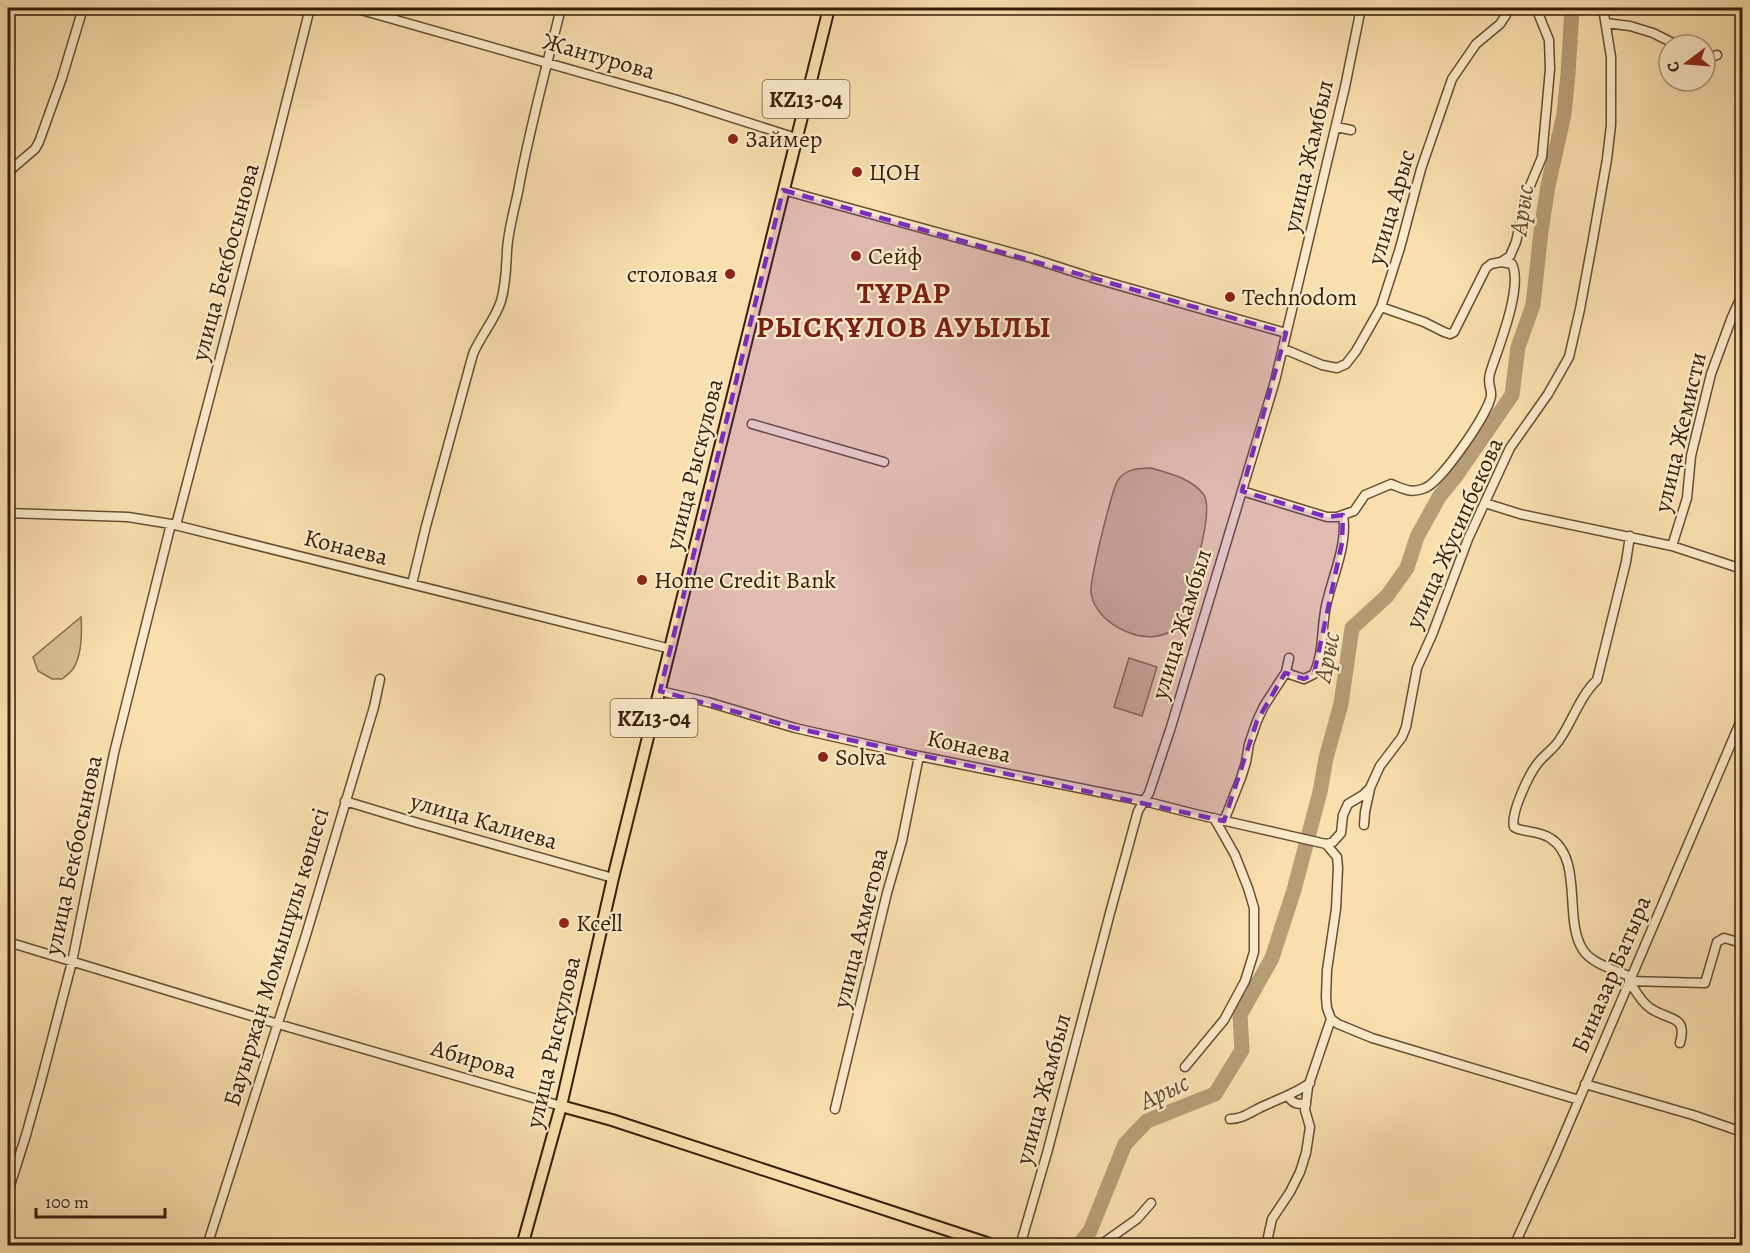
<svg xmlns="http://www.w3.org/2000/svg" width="1750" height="1253" font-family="Alegreya,serif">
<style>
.green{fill:#d8be92;stroke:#866e4e;stroke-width:1.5}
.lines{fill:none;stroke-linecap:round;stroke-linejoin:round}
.river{stroke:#b69d76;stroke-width:15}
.minor-casing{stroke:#664e33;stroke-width:11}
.major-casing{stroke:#351e0a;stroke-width:14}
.minor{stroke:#fbeaca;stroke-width:8}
.major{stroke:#f9dfae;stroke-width:10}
.oneway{stroke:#a28e74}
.marked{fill:#7b2cbf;fill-opacity:0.2;stroke:#7b2cbf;stroke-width:4.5;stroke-dasharray:12 8;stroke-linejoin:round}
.poi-dot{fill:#8f2418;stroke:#fbeaca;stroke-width:2}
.labels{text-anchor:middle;stroke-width:4.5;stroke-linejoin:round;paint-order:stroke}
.shield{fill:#fbeaca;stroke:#705b44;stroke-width:1.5}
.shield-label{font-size:22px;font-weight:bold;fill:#351e0a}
.street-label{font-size:24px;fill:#351e0a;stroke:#fbeaca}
.poi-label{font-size:24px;fill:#351e0a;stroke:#fbeaca;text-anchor:start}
.water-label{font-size:26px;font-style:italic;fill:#624a30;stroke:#fbeaca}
.district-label{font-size:30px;font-weight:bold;letter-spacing:1.5px;fill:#7a1f14;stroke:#fbeaca}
</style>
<rect width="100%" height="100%" fill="#f9dfae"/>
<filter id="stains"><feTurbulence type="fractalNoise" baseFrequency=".00333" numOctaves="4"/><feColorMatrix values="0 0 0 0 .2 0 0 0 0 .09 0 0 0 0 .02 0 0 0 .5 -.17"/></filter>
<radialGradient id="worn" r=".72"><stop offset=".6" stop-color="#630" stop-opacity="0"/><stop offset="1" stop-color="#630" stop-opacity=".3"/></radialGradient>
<!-- green -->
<path class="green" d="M1151,468c18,5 42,11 53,27 12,20 -19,106 -26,130 -24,28 -84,1 -87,-33 -1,-13 20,-100 27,-112 7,-11 21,-12 33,-12z
M81,617c1,15 1,38 -8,52 -3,4 -7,7 -11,10h-10l-14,-8 -5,-14z
M1129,658l28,9 -15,49 -28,-9z"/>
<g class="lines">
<!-- river -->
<path class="river" d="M1078,1246l12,-15 35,-87 22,-23 68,-27 27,-44 -2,-35 32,-57 22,-68 26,-98 6,-34 15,-54 11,-76 35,-32 20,-28 10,-31 22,-40 17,-21 56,-81 6,-48 15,-42 8,-74 7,-45 16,-72 4,-40 4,-66"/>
<!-- minor casing -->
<g class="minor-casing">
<path id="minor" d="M354,8l320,91 122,39
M1606,23l24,3 23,7 24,12
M1705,56l6,1 6,-2
M1336,127l15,3
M8,172l27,-23 4,-7 23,-64 21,-70
M783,190l248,68 62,20 193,55
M1381,307l43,15 20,10 6,2 4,-2 32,-64 5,-4 10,-2 9,-6 6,-14 11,-49 15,-36 8,-88 -1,-29 -13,-32
M1284,349l38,16 15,3 9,-4 10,-13 25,-44 19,-59 21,-79 31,-90 24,-35 24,-20 6,-9 1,-7
M752,424l132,38
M1242,491l85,26h10l17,-6 11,-16 26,-11c13,5 20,10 34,4 16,-6 63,-74 66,-92 1,-9 -5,-12 0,-26 8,-24 32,-83 21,-106l-11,-2
M1485,503l35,11 152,32 70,23
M8,513l120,4 43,7 500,125
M176,525l94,-358 40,-159
M1630,536l-4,26 -29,118c-17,16 -24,40 -37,59 -6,10 -15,15 -22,24 -9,11 -28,51 -24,64l4,2c10,3 23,3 32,9 34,21 13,82 33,112 9,14 33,20 48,27
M1672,546l15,-48 4,-42 20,-82 21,-57 10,-22
M412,584l14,-58 47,-172c8,-19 22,-34 28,-53 5,-17 5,-33 6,-50 1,-20 7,-40 11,-59 11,-62 28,-123 43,-184
M1286,672l6,3 12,4 10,-5c10,-22 7,-45 12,-68 6,-29 22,-61 17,-91
M660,691l48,11 87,26 124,28 225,45 51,13 131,30
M345,801l66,20 202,57
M1224,821l17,-43 5,-16 3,-18 8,-23 7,-15 22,-34 3,-14
M1364,825l1,-13 5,-23
M1326,844l7,-2 8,-9 2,-18 5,-11 15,-9 7,-7 10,-22 22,-29 4,-10 11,-59 15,-33 36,-96 42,-91 38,-54 21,-37 11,-48 13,-70 14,-80 4,-34v-68l-8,-49
M1326,844l11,13 1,11 -2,41 -9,61 -1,27 1,11 4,11 7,5 34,14 207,62
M8,942l270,82 283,82
M1629,981l76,2 12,-41 7,-4 18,5
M1629,981c6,9 12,21 21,27 18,13 38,6 30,35
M1185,1067l39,-47 21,-39 9,-29v-44l-6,-20 -13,-33 -21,-37
M1585,1084l108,31 49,17
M1288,1096c5,8 9,8 18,8
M835,1109l52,-216 15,-52 17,-85
M1230,1119c14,0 23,-9 36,-14 15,-7 30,-12 44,-22
M8,1192l18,-57 14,-50 32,-123 42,-209 57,-229
M207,1246l99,-311 68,-228 6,-28
M1020,1246l27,-93 63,-240 28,-102 11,-18 22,-66 104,-346 70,-294 16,-79
M1099,1246l38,-27 14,-16
M1266,1246l6,-27 18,-27 10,-20 6,-19 4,-26 -5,-17 3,-23 23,-68
M1514,1246l41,-90 187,-438"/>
</g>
<!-- major casing -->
<g class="major-casing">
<path id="major" d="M561,1106l51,14 384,126
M522,1246l39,-140 52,-228 216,-870"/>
</g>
<!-- minor -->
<use href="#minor" class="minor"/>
<!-- major -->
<use href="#major" class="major"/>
</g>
<!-- one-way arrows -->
<defs><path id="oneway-shaft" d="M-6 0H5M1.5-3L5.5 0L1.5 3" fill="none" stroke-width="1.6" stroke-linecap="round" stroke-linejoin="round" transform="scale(1.5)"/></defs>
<use class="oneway" href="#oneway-shaft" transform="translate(1087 276) rotate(18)"/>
<!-- marked area -->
<path class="marked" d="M783,190l503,143 -44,158 85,26 16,-2 -1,28 -28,131 -10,5 -19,-6 -28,48 -33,100 -429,-93 -135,-37z"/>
<!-- markers -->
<g class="poi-dot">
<circle cx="733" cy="139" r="6"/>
<circle cx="857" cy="172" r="6"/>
<circle cx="856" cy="256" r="6"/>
<circle cx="730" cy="274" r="6"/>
<circle cx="1230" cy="297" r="6"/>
<circle cx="642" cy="580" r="6"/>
<circle cx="823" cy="757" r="6"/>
<circle cx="564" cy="923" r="6"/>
</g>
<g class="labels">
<!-- shield labels -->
<g class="shield">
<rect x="762.5" y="80" width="87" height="38" rx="4.5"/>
<rect x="610.5" y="699" width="87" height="38" rx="4.5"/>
</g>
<g class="shield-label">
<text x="806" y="107">KZ13-04</text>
<text x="654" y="726">KZ13-04</text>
</g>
<!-- street labels -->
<g class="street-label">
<text transform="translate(599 56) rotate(16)" y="8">Жантурова</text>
<text transform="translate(1308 156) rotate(-77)" y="8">улица Жамбыл</text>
<text transform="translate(1391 207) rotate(-74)" y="8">улица Арыс</text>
<text transform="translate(225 262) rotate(-75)" y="8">улица Бекбосынова</text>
<text transform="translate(1680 432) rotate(-77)" y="8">улица Жемисти</text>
<text transform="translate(694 464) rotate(-76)" y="8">улица Рыскулова</text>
<text transform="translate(1454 533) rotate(-66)" y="8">улица Жусипбекова</text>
<text transform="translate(346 547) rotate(14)" y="8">Конаева</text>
<text transform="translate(1181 624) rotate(-73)" y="8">улица Жамбыл</text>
<text transform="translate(969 746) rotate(12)" y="8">Конаева</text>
<text transform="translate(484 821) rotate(16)" y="8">улица Калиева</text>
<text transform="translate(73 855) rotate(-78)" y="8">улица Бекбосынова</text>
<text transform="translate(860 928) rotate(-76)" y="8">улица Ахметова</text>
<text transform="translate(276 957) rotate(-73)" y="8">Бауыржан Момышұлы көшесі</text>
<text transform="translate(1611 974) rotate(-67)" y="8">Биназар Батыра</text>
<text transform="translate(553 1042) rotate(-77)" y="8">улица Рыскулова</text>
<text transform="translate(474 1059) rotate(16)" y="8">Абирова</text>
<text transform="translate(1043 1089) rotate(-75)" y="8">улица Жамбыл</text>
</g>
<!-- poi labels -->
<g class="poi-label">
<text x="745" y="147">Займер</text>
<text x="869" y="180">ЦОН</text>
<text x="868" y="264">Сейф</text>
<text x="718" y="282" text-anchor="end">столовая</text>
<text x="1242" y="305">Technodom</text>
<text x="654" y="588">Home Credit Bank</text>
<text x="835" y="765">Solva</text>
<text x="576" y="931">Kcell</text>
</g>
<!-- water labels -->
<g class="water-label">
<text transform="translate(1521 210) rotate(-82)" y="9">Арыс</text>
<text transform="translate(1326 657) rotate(-79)" y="9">Арыс</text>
<text transform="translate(1164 1091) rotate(-25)" y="9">Арыс</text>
</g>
<!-- district labels -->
<g class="district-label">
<text x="904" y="303">ТҰРАР<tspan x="904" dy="34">РЫСҚҰЛОВ АУЫЛЫ</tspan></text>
</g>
</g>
<!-- margin -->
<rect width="1750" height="1253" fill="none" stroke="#f9dfae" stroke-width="30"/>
<rect x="9" y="9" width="1732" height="1235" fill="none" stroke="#351e0a" stroke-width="3"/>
<rect x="15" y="15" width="1720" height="1223" fill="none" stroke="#351e0a" stroke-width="1.5"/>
<!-- north arrow -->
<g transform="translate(1687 63) rotate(254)"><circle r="28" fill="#fbeaca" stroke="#ac987d" stroke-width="1.5"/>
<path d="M0-4.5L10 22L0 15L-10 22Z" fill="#8f2418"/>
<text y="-9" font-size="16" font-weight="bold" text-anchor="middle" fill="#351e0a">С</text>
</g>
<!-- scale -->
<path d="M36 1208v9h129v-9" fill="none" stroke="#351e0a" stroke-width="3"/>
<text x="45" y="1208" font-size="18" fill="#351e0a" stroke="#fbeaca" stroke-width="4.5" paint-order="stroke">100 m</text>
<rect width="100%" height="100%" filter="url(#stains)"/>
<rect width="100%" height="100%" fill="url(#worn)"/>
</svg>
